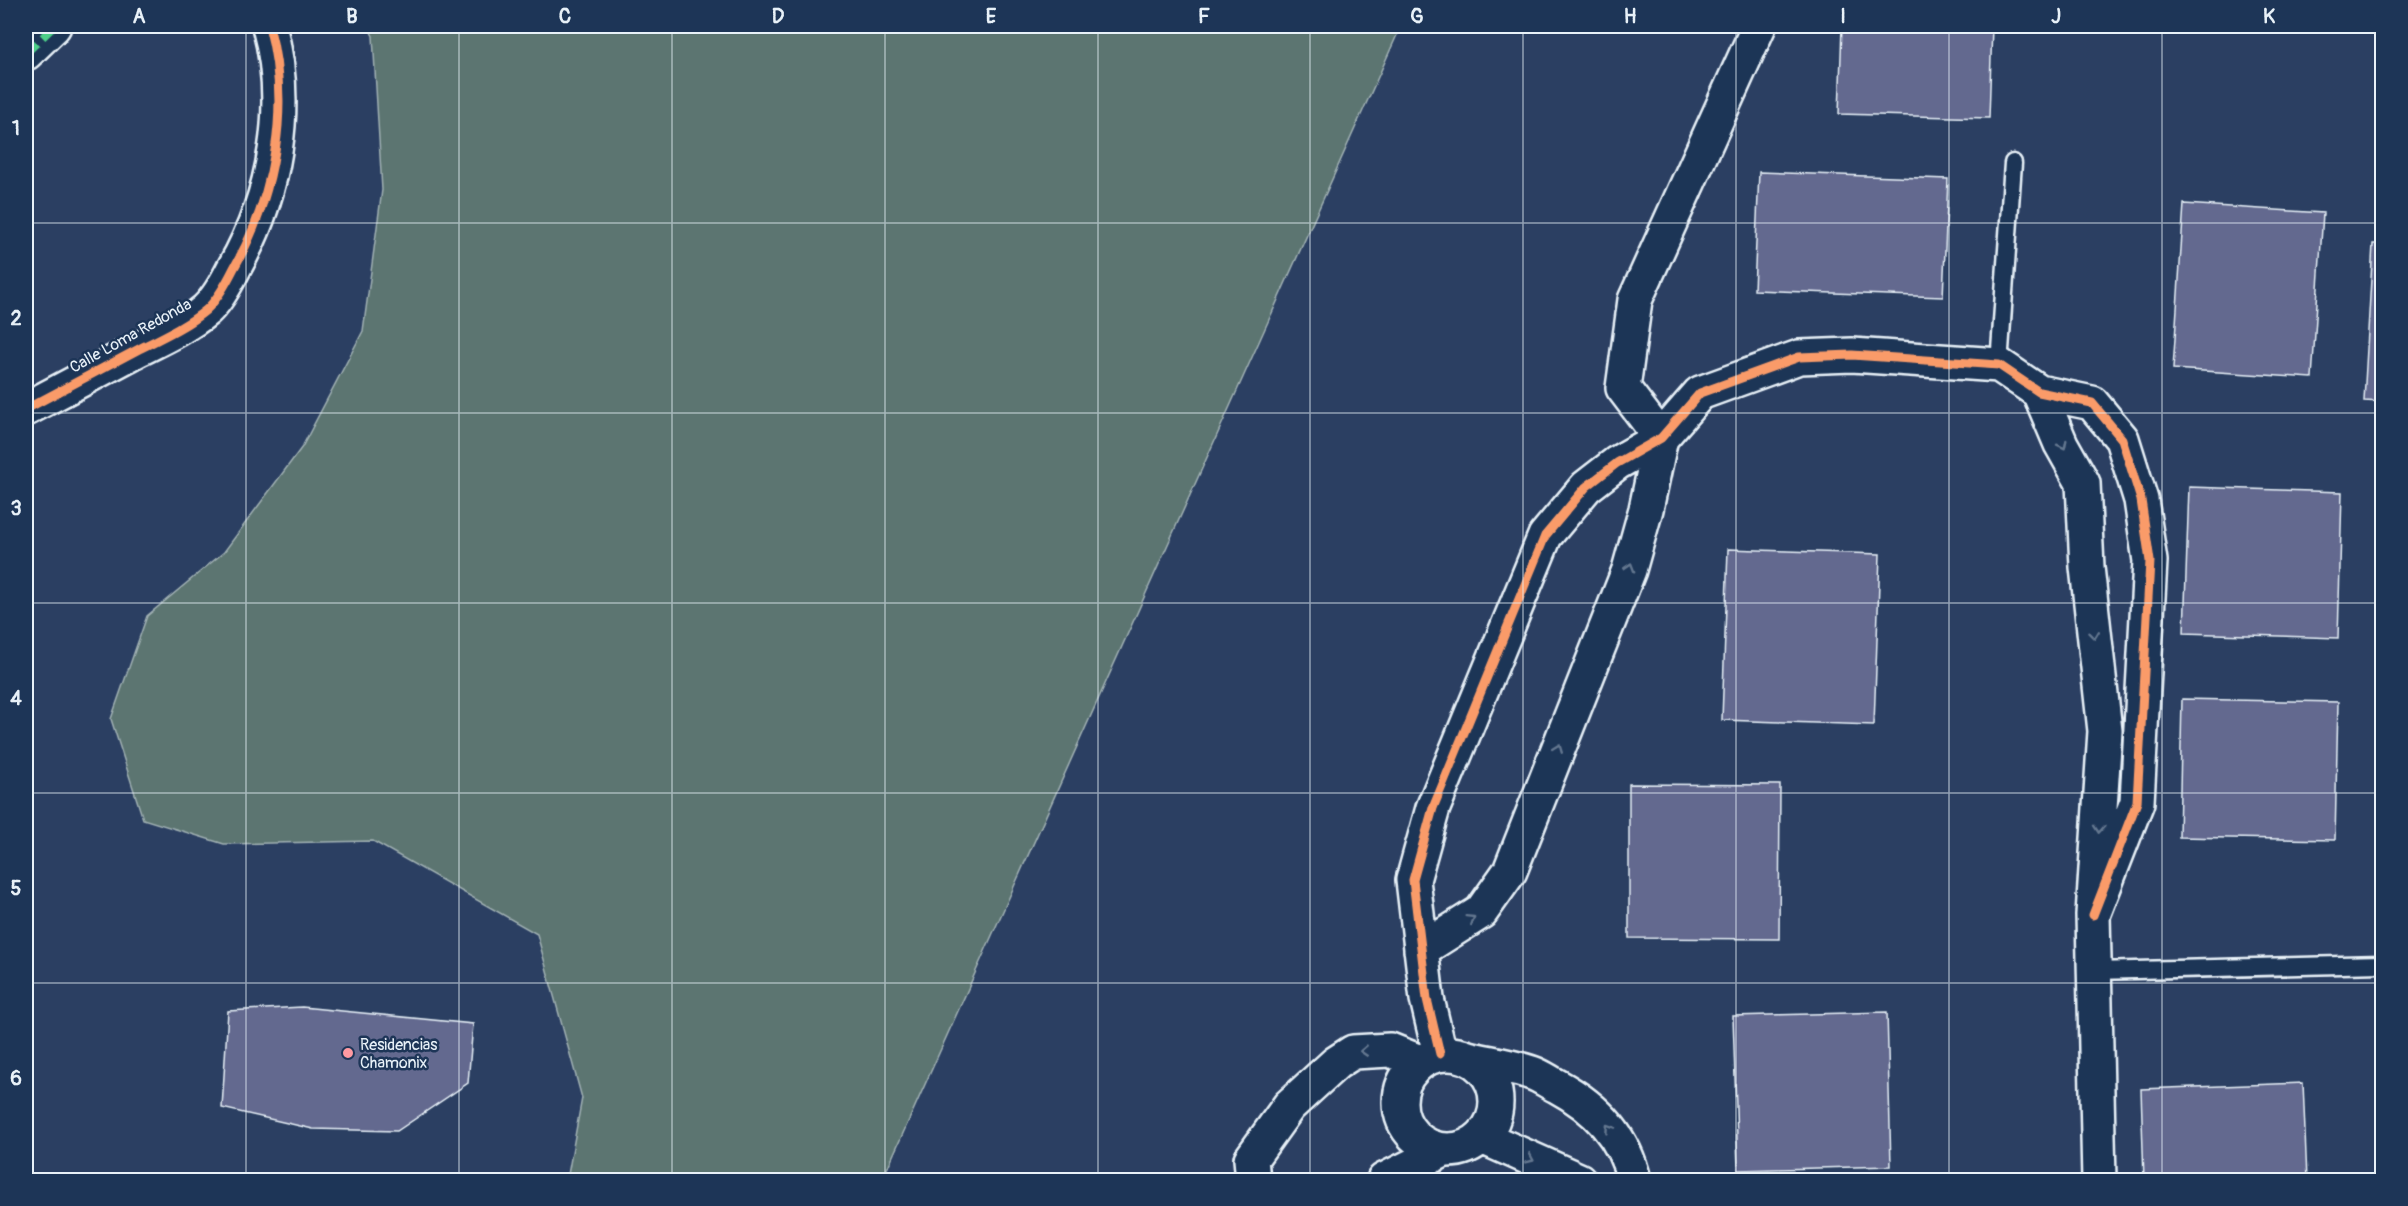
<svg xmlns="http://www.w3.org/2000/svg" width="2408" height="1206" font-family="Pangolin,sans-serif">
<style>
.green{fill:#5b7471;stroke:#a2b2b4;stroke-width:1.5}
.building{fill:#63698f;stroke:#e8f1f8;stroke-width:1.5}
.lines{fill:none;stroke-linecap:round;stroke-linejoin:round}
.lane-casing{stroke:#e8f1f8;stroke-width:21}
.street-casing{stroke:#e8f1f8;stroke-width:38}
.lane{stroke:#1d3557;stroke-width:16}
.street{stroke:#1d3557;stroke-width:33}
.quiet{stroke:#4dcf88;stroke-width:8;stroke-dasharray:15 8;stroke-linecap:butt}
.cycleway-casing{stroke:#1d3557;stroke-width:13}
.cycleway{stroke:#fa9b69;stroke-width:9}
.oneway{stroke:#64778f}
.grid{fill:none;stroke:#e8f1f8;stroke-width:1.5;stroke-opacity:0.55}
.poi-dot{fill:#ff9aa2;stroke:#1d3557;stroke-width:2}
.labels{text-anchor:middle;stroke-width:5;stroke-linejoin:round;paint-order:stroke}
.street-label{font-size:16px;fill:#e8f1f8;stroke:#1d3557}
.poi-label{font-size:16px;fill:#e8f1f8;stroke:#1d3557;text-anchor:start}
.neatline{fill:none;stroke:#e8f1f8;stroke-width:2}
.grid-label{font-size:20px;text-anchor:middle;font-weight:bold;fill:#e8f1f8}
</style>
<rect width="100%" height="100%" fill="#2b3f62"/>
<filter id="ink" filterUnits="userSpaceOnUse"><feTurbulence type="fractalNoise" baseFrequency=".0167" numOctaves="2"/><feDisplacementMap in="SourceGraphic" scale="12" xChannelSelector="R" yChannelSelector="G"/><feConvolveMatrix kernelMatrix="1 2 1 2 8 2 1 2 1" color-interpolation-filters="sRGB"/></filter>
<g filter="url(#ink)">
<!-- green -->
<path class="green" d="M368,26h1033l-519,1154h-315l15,-82 -45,-164 -164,-93 -149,3 -81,-25 -32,-100 36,-103 77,-64 78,-105 61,-116 19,-141 -9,-154z"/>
<!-- building -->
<path class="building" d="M1842,26h150l-3,92 -150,-4z
M1759,172l189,7 -5,118 -189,-7z
M2184,204l139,9 -11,165 -139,-9z
M2373,244h9v158l-18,-1z
M2189,487l153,5 -4,146 -154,-5z
M1728,549l152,5 -6,171 -152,-5z
M2182,699l156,3 -3,138 -156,-3z
M1629,784l151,1 -1,154 -150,-1z
M302,1007l171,17 -5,59 -71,48 -84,-2 -91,-21 6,-97z
M1887,1012l4,154 -153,4 -5,-154z
M2303,1083l4,97h-163l-3,-91z"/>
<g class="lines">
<!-- lane casing -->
<g class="lane-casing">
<path id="lane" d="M1999,365l14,-202
M2095,971l287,-7"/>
</g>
<!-- street casing -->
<g class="street-casing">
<path id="street" d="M26,53l28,-27
M2039,392l22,52 22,39 4,84 18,164 -12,184 6,265
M26,409c37,-20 75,-40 113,-60 22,-11 48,-23 67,-39 12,-11 21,-28 28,-42 41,-72 57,-162 35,-242
M1421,950l60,-38 29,-41 119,-301 17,-61 15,-71 -38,-50 12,-88 124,-274
M1400 1102a48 48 0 1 1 96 0a48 48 0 1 1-96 0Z
M1440,1054l-13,-55 -14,-119 20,-72 112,-272 41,-49 31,-24 44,-25 39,-45 99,-36 53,-2 147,10 40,27 53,11 30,36 19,61 9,61 -13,241 -44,113
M1468,1058c21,5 44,8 64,15 9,3 17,9 25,13 39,21 67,50 77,94
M1482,1137l97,43
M1253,1180l-2,-21 38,-53 47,-43 17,-11 37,-2 30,12
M1384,1180l58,-29"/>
</g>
<!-- lane -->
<use href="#lane" class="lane"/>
<!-- street -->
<use href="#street" class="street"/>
<!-- quiet -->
<path class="quiet" d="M26,53l28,-27"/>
<!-- cycleway casing -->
<g class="cycleway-casing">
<path id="cycleway" d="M26,409c37,-20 75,-40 113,-60 22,-11 48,-23 67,-39 12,-11 21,-28 28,-42 41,-72 57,-162 35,-242
M1440,1054l-13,-55 -14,-119 20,-72 112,-272 41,-49 31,-24 44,-25 39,-45 99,-36 53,-2 147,10 40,27 53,11 30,36 19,61 9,61 -13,241 -44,113"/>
</g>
<!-- cycleway -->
<use href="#cycleway" class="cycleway"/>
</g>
<!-- one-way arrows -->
<defs><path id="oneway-chevron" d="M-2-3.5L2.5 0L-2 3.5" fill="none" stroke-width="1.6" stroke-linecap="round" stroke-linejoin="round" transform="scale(1.5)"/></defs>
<g class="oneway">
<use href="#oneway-chevron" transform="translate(2063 445) rotate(63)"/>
<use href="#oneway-chevron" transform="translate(1630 567) rotate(-73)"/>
<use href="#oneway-chevron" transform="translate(2094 635) rotate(83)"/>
<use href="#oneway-chevron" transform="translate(1558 748) rotate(-69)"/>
<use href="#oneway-chevron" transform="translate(2099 829) rotate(94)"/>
<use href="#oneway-chevron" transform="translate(1471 919) rotate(-32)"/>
<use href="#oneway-chevron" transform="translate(1364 1051) rotate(177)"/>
<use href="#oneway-chevron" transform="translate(1609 1128) rotate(-124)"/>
<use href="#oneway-chevron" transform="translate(1530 1159) rotate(24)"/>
</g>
</g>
<!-- grid -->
<path class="grid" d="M246,26v1154M459,26v1154M672,26v1154M885,26v1154M1098,26v1154M1310,26v1154M1523,26v1154M1736,26v1154M1949,26v1154M2162,26v1154M26,223h2356M26,413h2356M26,603h2356M26,793h2356M26,983h2356"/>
<!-- markers -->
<circle class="poi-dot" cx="348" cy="1053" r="6"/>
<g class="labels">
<!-- street labels -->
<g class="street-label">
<text transform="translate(130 335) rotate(-29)" y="6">Calle Loma Redonda</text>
</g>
<!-- poi labels -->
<g class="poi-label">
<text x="360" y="1050">Residencias<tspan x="360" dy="18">Chamonix</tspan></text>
</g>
</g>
<!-- margin -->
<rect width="2408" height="1206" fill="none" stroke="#1d3557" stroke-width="66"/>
<rect x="33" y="33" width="2342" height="1140" class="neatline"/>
<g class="grid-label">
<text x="139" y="23">A</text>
<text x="352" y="23">B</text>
<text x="565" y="23">C</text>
<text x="778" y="23">D</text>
<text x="991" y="23">E</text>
<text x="1204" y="23">F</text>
<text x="1417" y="23">G</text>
<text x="1630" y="23">H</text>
<text x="1843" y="23">I</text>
<text x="2056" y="23">J</text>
<text x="2269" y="23">K</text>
<text x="16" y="135">1</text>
<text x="16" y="325">2</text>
<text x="16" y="515">3</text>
<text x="16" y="705">4</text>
<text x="16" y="895">5</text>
<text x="16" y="1085">6</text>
</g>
</svg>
